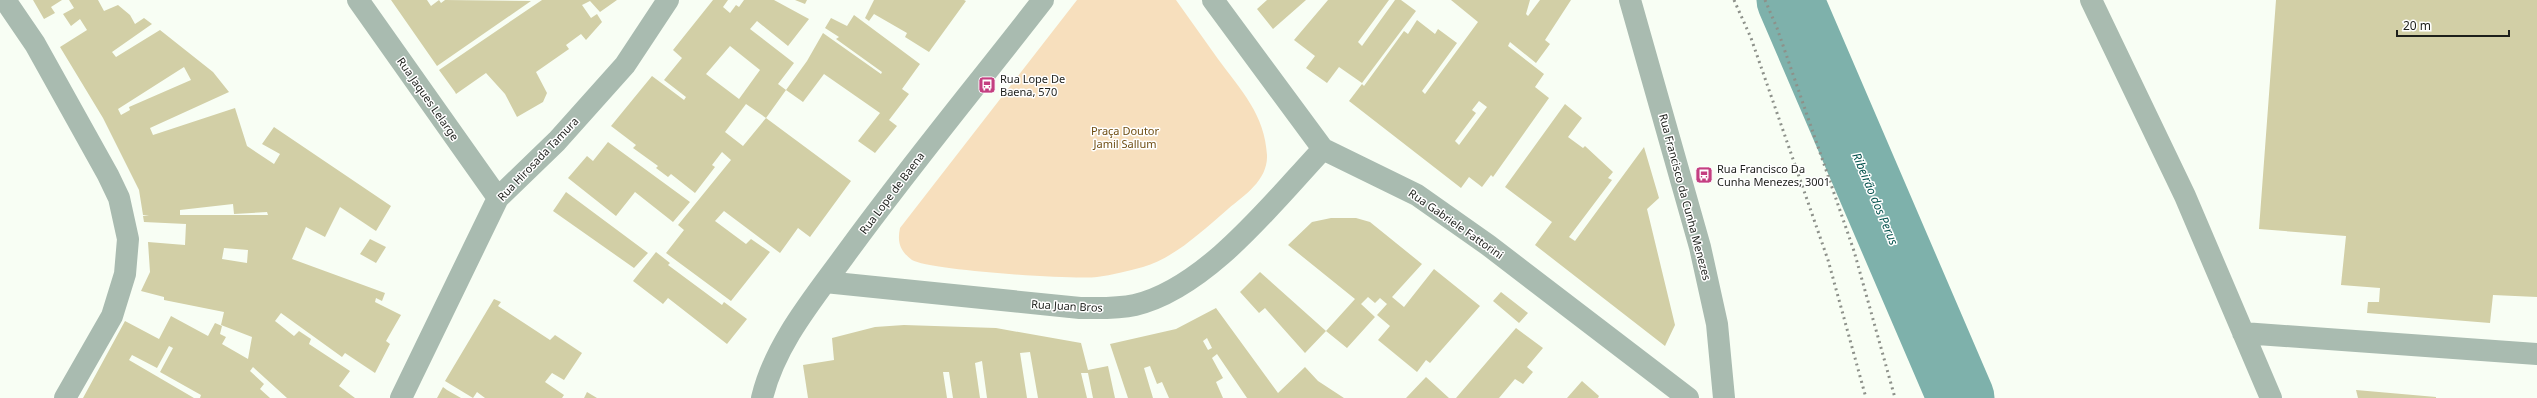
<svg xmlns="http://www.w3.org/2000/svg" width="2537" height="398" font-family="'Noto Sans',sans-serif">
<style>
.green{fill:#f7dfbd}
.lines{fill:none;stroke-linecap:round;stroke-linejoin:round}
.river{stroke:#7eb1ab;stroke-width:67}
.building{fill:#d2cfa6;fill-rule:evenodd}
.minor{stroke:#a9bbb0;stroke-width:22}
.rail{stroke:#8d918a;stroke-width:3;stroke-dasharray:2 4;stroke-linecap:butt}
.labels{text-anchor:middle;stroke-width:3;stroke-linejoin:round;paint-order:stroke}
.poi-label{font-size:11px;fill:#1d1f1b;stroke:#fff;text-anchor:start}
.street-label{font-size:11px;fill:#1d1f1b;stroke:#fff}
.park-label{font-size:11px;fill:#6f4e13;stroke:#fff}
.water-label{font-size:12px;font-style:italic;fill:#05534e;stroke:#fff}
</style>
<rect width="100%" height="100%" fill="#f8fef4"/>
<!-- green -->
<path class="green" d="M1077,0h99c14,20 28,39 42,59 23,31 47,56 49,96 1,25 -22,40 -39,54 -26,22 -52,48 -85,58 -15,4 -31,8 -46,10 -24,3 -169,-7 -185,-17 -12,-9 -15,-18 -12,-32z"/>
<g class="lines">
<!-- river -->
<path class="river" d="M1790,0l171,398"/>
</g>
<!-- building -->
<path class="building" d="M33,0h29l-11,7 4,6 -11,6z
M69,0h29l6,11 14,-6 12,10 5,9 9,-6 8,6 -40,28 4,5 44,-27 53,42 16,20 -79,36 3,7 82,-27 12,38 27,18 6,-10 -18,-10 12,-17 117,79 -15,25 -36,-24 -15,30 -19,-10 -14,32 93,34 -3,8 -6,-3 -1,4 26,13 -15,26 4,3 -15,29 -30,-20 -3,4 -61,-44 -6,8 19,15 5,-5 12,8 -2,5 41,27 -11,15 16,12h-68l-34,-31 -3,4 14,13 -4,5 10,9h-70l1,-3 -41,-23 13,-24 -4,-2 -12,22 -25,-13 -3,5 65,38h-111l42,-77 34,18 12,-23 37,20 7,-13 7,3 -2,8 6,3 -4,7 26,15 4,-22 -31,-12 3,-13 -60,-12v-3l-23,-6 9,-19 -2,-30 37,3 1,-21 -42,-2 -1,-6 6,-1h-6l-4,-25 -36,-72 -43,-71 27,-17 -7,-11 -9,7 -8,-12 11,-6zM184,67l7,13 -62,27 1,3 -9,5 -3,-6zM233,204l1,10 33,-2 1,3h-88v-5zM224,248l24,2 -1,13 -25,-4z
M391,0h36l4,6 8,-6 2,3 4,-3 86,1 -94,65z
M542,0h75l-17,12 -10,-11 -8,4 9,13 6,-4 5,8 -16,18 -5,-6 -15,11 3,4 -33,23 11,21 -4,9 -26,15 -12,-23 -19,-21 -30,21 -1,-2 -16,-22z
M713,0h15l-5,7 7,6 6,-8 3,2 5,-7h30l35,19 -21,27 -31,-25 -7,8 44,34 -16,21 8,6 -20,28 -20,-14 -21,28 18,14 23,-28 85,63 -41,56 -12,-9 -18,25 -56,-42 -9,10 31,23 5,-5 19,13 -39,49 -65,-48 18,-23 -6,-5 53,-65 -9,-8 -10,13 3,2 -20,26 -24,-19 -3,3 -12,-9 2,-2 -25,-18 3,-3 -25,-19 41,-50 32,24 2,-3 -22,-17 18,-22 -9,-8zM730,46l30,24 -21,29 -33,-25z
M795,0h12l-2,4z
M874,0h90l2,1 -37,51 -24,-15 2,-4 -33,-19 -5,7 -4,-3z
M1267,0h39l-33,29 -16,-20z
M1328,0h61l-31,42 4,4 33,-46h6l15,11 -54,72 -23,-16 -12,16 -21,-15 9,-12 -21,-16z
M1451,0h79l-4,14 2,2 12,-16h31l-26,40 5,4 -14,19 -26,-21 -2,4 36,28 -9,13 14,11 -56,79 -2,-2 -9,12 -13,-10 -8,11 -112,-87 13,-17 2,2 40,-55 4,3 9,-14 18,14 3,-5 19,14 -35,48 3,3 53,-72zM1479,101l8,6 -28,38 -4,-4 21,-28 -4,-3z
M2276,0h261v297l-44,-2 -3,28 -123,-10 1,-11h11l1,-14 -39,-3 5,-49 -87,-7z
M854,15l66,49 -18,25 7,5 -20,26 8,6 -22,27 -17,-12 22,-28 -56,-39 -21,28 -17,-12 21,-29 16,-28 58,41 1,-2 -46,-33 3,-2 -14,-9 6,-10 16,8z
M1565,104l17,14 -14,19 15,11 2,-2 28,26 -5,6 4,2 -43,57 6,4 69,-94 15,51 -12,11 28,116 -10,21 -130,-101 17,-23 -47,-35z
M608,142l82,60 -17,20 -38,-30 -19,24 -48,-38 19,-22 6,5z
M566,192l82,61 -14,15 -81,-57z
M1331,218h25l14,4 52,42 -30,33 12,10 30,-38 46,37 -50,57 -4,-3 -9,12 -39,-32 12,-14 -13,-11 10,-11 -7,-6 -5,5 -7,-6 -7,7 14,13 -28,31 -21,-17 -21,22 -40,-45 -6,5 -19,-21 20,-20 66,59 29,-32 -67,-54 24,-23z
M370,239l16,8 -10,16 -16,-9z
M656,252l14,11 -2,2 54,40 2,-3 23,17 -20,25 -59,-46 -5,6 -30,-23z
M1501,292l27,21 -9,10 -26,-22z
M494,299l7,3 -3,4 52,34 5,-5 27,18 -18,27 -12,-7 -7,9 19,13 -2,3h-77l-8,-6 -4,6 -28,-17z
M1216,308l62,85 27,-26 13,14 26,17h-97l-30,-44 -5,4 11,20 -7,4 7,16h-54l-7,-16 -5,2 -7,-18 -6,2 9,30h-25l-18,-54 66,-15zM1207,338l5,10 -4,2 -5,-9z
M904,325l92,3 85,15 7,27 20,-4 7,32h-22l-5,-25h-7l6,25h-49l-8,-46 -10,1 7,45h-40l-5,-37 -7,2 5,35h-27l-4,-26h-6l4,26h-139l-5,-33 31,-5 -2,-22 43,-11z
M1516,328l27,20 -16,19 6,5 -10,12 -8,-5 -16,19h-43z
M1426,377l23,21h-43z
M1582,381l17,15 -1,2h-31z
M443,387l4,3 14,8h-24z
M2356,390l80,7v1h-78z
M587,392l10,6h-13z"/>
<g class="lines">
<!-- minor -->
<path class="minor" d="M5,0l30,44 73,131 11,23 9,41 -3,35 -13,42 -47,82
M358,0l140,198
M1213,0l110,149 94,46 71,50 200,153
M1630,0l70,247 17,77 7,74
M2091,0l94,196 86,202
M825,282l255,26c19,0 37,1 55,-3 72,-17 139,-104 188,-156
M2243,333l294,21
M401,398l97,-200 59,-57 68,-76 43,-65
M762,398c13,-54 51,-99 83,-143 63,-87 132,-170 198,-255"/>
<!-- rail -->
<path class="rail" d="M1734,0l17,38 77,222 38,138
M1765,0l12,28 77,223 41,147"/>
</g>
<!-- icons -->
<defs>
<g id="bus-square" transform="scale(0.9)"><rect x="-9" y="-9" width="18" height="18" rx="4" fill="#c43f81" stroke="#fff"/><path d="M-5-6H5V4H4V6H2V4H-2V6H-4V4H-5ZM-3.5-4V0h7V-4ZM-3.5 1.2v1.5H-2V1.2ZM2 1.2v1.5H3.5V1.2Z" fill="#fff"/></g>
</defs>
<g fill-rule="evenodd">
<use href="#bus-square" x="987" y="85"/>
<use href="#bus-square" x="1704" y="175"/>
</g>
<g class="labels">
<!-- poi labels -->
<g class="poi-label">
<text x="1000" y="83">Rua Lope De<tspan x="1000" dy="13">Baena, 570</tspan></text>
<text x="1717" y="173">Rua Francisco Da<tspan x="1717" dy="13">Cunha Menezes, 3001</tspan></text>
</g>
<!-- street labels -->
<g class="street-label">
<text transform="translate(428 99) rotate(55)" y="4">Rua Jaques Lelarge</text>
<text transform="translate(538 159) rotate(-46)" y="4">Rua Hirosada Tamura</text>
<text transform="translate(892 193) rotate(-53)" y="4">Rua Lope de Baena</text>
<text transform="translate(1685 197) rotate(75)" y="4">Rua Francisco da Cunha Menezes</text>
<text transform="translate(1456 224) rotate(35)" y="4">Rua Gabriele Fattorini</text>
<text transform="translate(1067 306) rotate(3)" y="4">Rua Juan Bros</text>
</g>
<!-- park labels -->
<g class="park-label">
<text x="1125" y="135">Praça Doutor<tspan x="1125" dy="13">Jamil Sallum</tspan></text>
</g>
<!-- water labels -->
<g class="water-label">
<text transform="translate(1875 199) rotate(67)" y="4">Ribeirão dos Perus</text>
</g>
</g>
<!-- scale -->
<path d="M2397 30v6h112v-6" fill="none" stroke="#1d1f1b" stroke-width="2"/>
<text x="2403" y="30" font-size="12" fill="#1d1f1b" stroke="#ffffff" stroke-width="3" paint-order="stroke">20 m</text>
</svg>
